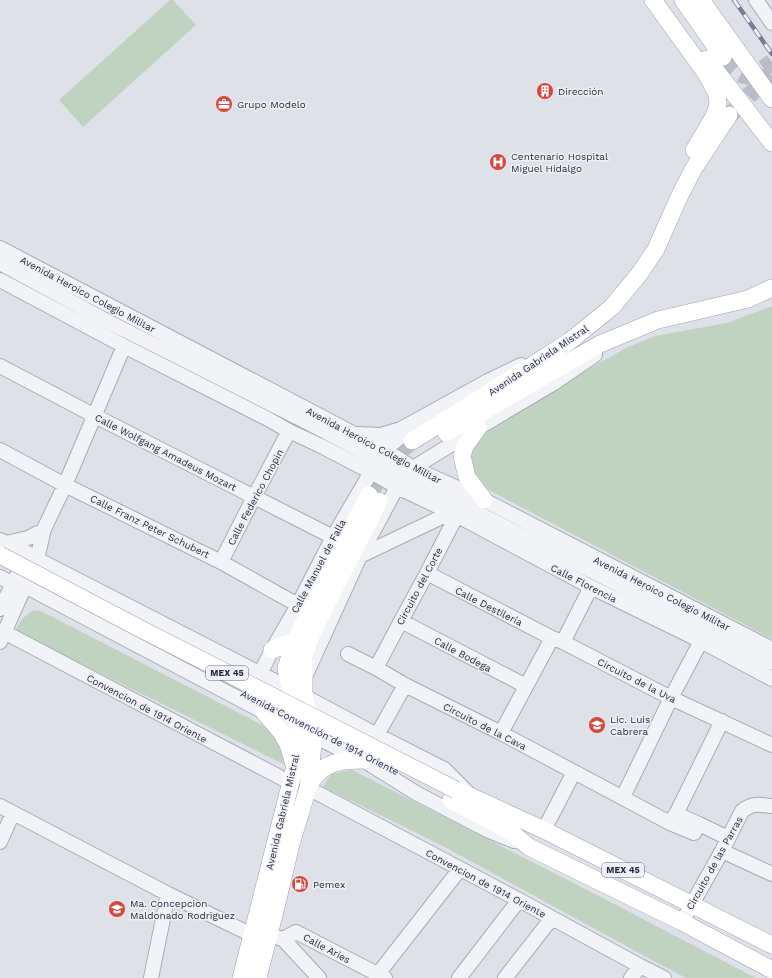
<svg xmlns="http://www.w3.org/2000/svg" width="772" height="978" font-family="'Work Sans',sans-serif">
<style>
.green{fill:#c0d3c0}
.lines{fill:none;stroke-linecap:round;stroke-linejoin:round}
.major-tunnel{stroke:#babdc7;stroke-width:17;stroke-dasharray:17 8;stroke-linecap:butt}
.minor-casing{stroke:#a8aab7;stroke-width:16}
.major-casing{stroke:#9ea2b5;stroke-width:18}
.minor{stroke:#f2f3f7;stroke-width:14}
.major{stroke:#fff;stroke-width:17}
.rail-casing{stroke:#787c94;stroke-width:4.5}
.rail{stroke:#eff0f7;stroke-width:3;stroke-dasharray:9;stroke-linecap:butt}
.major-bridge-casing{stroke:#9ea2b5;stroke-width:18;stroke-linecap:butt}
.major-bridge{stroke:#fff;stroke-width:17}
.labels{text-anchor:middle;stroke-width:3;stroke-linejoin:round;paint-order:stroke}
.shield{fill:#eff0f7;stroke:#636678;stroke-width:1}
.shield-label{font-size:9px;font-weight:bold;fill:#272b41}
.poi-label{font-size:10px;fill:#272b41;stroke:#eff0f7;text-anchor:start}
.street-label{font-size:10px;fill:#272b41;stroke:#eff0f7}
</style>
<rect width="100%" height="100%" fill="#dfe1e9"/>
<!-- green -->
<path class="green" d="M170,0h3l23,25 -113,102 -24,-27z
M772,306v333l-287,-151 -10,-10 -5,-24 5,-13 10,-9 43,-25 69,-43 31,-17 27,-11 72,-13z
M33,610l8,1 229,118 13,18 4,19 -272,-135 7,-12z
M352,770l245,125 159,83h-70l-34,-18 -211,-115 -118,-58 8,-13z"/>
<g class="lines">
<!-- major-tunnel -->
<path class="major-tunnel" d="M723,57c21,24 23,25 49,5
M731,114l39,-40
M369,495l21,-35 22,-19"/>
<!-- minor casing -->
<g class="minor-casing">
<path id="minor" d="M756,0l16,23
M0,248l385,202 28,18 71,32 288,149
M0,263l105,57 221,112 52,28 27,17 57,28 310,158
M0,280l124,66 144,73 21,12 30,14 52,27 26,15 59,28 135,72 110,54 71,38
M0,366l95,50 238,121
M357,434l24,1 20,-6 87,-48 33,-16
M0,450l65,35 156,77 77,43
M0,540l26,12 11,7 267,137 73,39 67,34 24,24
M6,543l22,-5 10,-5
M360,556l90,-43
M221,562l33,-65 35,-66
M427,573l125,65 11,4 108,56 101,47
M0,577l13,7 12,2 239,126 99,48 53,33 71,37 27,11
M0,609l13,-25 4,-9
M401,621l125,65
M4,632l287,151
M0,642l37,-83 7,-30 21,-44 59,-139
M563,642l28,-55
M348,654l28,14 29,17 96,48 169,90 24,10 5,-9
M376,668l25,-47 26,-48 34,-66
M260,674l12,-24 26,-45 35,-68 45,-77 7,-10 39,-33
M304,679l56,-123 37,-69 16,-19 65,-40 76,-45 41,-28
M501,733l51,-95
M377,735l28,-50
M308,788l211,112 121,66 24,12
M623,797l48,-99 30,-57
M0,806l168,88 84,41h16l15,4 13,-7 89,46
M676,814l23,10 29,14
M670,823l6,-9 46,-93
M544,830l30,-58
M0,842l13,-29
M722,851l50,23
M682,922l40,-71 20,-40c12,-9 16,-6 30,-5
M283,939l36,39
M378,974l82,-105
M151,978l17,-84
M459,978l60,-78
M505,978l47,-60
M631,978l9,-12"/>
</g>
<!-- major casing -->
<g class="major-casing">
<path id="major" d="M653,0l52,72 12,22 1,9 -2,8 -3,7 -19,32
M683,0l40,57
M701,0l71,99
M707,59l65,84
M478,428l-13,18 -3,10 5,21 17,23
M446,433l154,-89 58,-24 90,-21 24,-11
M412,441l80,-50 78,-50 42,-34 28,-34 16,-24 24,-54 14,-27 35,-53
M272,650l25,-10
M264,712l17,20 7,12 5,17
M308,787c3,-4 5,-9 9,-13 12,-13 29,-14 46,-14
M456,790l16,7 72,33 228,115
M451,800l60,32 18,15 153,75 90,48
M241,978l54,-212 4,-37 -13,-61 7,-22 27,-58 49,-93
M258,978l19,-75 14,-59 17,-56 6,-52 -10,-40v-17l-1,-21 9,-25 67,-132"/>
</g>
<!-- minor -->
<use href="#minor" class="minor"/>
<!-- major -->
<use href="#major" class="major"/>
<!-- rail casing -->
<g class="rail-casing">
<path id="rail" d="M734,0l38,54"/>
</g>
<!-- rail -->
<use href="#rail" class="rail"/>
<!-- major-bridge casing -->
<g class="major-bridge-casing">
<path id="major-bridge" d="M0,555l139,73 317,162"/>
</g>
<!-- major-bridge -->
<use href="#major-bridge" class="major-bridge"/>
</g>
<!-- icons -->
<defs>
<g id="building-disc" transform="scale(0.9)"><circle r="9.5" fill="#d5483d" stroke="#eff0f7"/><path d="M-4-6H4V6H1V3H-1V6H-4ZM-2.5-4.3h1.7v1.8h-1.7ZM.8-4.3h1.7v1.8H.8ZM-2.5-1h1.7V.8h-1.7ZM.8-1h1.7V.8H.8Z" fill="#fff"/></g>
<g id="office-disc" transform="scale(0.9)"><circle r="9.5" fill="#d5483d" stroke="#eff0f7"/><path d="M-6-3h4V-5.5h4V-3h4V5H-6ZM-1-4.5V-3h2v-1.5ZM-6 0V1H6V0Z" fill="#fff"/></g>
<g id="hospital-disc" transform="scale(0.9)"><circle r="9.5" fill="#d5483d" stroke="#eff0f7"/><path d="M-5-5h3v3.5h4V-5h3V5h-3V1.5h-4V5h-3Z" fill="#fff"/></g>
<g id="school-disc" transform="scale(0.9)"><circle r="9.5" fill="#d5483d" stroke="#eff0f7"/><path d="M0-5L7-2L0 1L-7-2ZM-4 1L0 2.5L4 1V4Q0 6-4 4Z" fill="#fff"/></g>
<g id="fuel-disc" transform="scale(0.9)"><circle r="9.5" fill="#d5483d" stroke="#eff0f7"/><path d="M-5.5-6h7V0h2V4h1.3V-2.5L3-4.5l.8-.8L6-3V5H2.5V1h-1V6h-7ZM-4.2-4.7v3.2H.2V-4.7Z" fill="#fff"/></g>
</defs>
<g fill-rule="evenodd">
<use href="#building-disc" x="545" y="91"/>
<use href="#office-disc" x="224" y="104"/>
<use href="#hospital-disc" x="498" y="162"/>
<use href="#school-disc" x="597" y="725"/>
<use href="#fuel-disc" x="300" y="884"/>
<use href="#school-disc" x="117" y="909"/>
</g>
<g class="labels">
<!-- shield labels -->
<g class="shield">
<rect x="206" y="666" width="42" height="14" rx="3"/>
<rect x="602" y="863" width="42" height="14" rx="3"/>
</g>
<g class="shield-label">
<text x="227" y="676">MEX 45</text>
<text x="623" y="873">MEX 45</text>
</g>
<!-- poi labels -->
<g class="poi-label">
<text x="558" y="95">Dirección</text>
<text x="237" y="108">Grupo Modelo</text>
<text x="511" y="160">Centenario Hospital<tspan x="511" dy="12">Miguel Hidalgo</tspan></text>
<text x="610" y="723">Lic. Luis<tspan x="610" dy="12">Cabrera</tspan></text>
<text x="313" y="888">Pemex</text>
<text x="130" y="907">Ma. Concepcion<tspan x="130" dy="12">Maldonado Rodriguez</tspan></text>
</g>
<!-- street labels -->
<g class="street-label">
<text transform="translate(88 294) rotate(28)" y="4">Avenida Heroico Colegio Militar</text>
<text transform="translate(538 360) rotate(-34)" y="4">Avenida Gabriela Mistral</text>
<text transform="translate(374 445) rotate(28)" y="4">Avenida Heroico Colegio Militar</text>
<text transform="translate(166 452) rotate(27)" y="4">Calle Wolfgang Amadeus Mozart</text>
<text transform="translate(255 497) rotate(-62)" y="4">Calle Federico Chopin</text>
<text transform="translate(150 526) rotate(26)" y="4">Calle Franz Peter Schubert</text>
<text transform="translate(318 566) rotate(-62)" y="4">Calle Manuel de Falla</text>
<text transform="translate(584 583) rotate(27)" y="4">Calle Florencia</text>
<text transform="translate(419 586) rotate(-62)" y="4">Circuito del Corte</text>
<text transform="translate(662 593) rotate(27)" y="4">Avenida Heroico Colegio Militar</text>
<text transform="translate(489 606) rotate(27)" y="4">Calle Destilería</text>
<text transform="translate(463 654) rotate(28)" y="4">Calle Bodega</text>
<text transform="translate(637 680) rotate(27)" y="4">Circuito de la Uva</text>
<text transform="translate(147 708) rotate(28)" y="4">Convencion de 1914 Oriente</text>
<text transform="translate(485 726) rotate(27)" y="4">Circuito de la Cava</text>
<text transform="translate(320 732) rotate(27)" y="4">Avenida Convención de 1914 Oriente</text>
<text transform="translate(282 812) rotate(-77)" y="4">Avenida Gabriela Mistral</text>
<text transform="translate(714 863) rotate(-61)" y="4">Circuito de las Parras</text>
<text transform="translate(486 883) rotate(28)" y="4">Convencion de 1914 Oriente</text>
<text transform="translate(327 948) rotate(28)" y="4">Calle Aries</text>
</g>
</g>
</svg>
